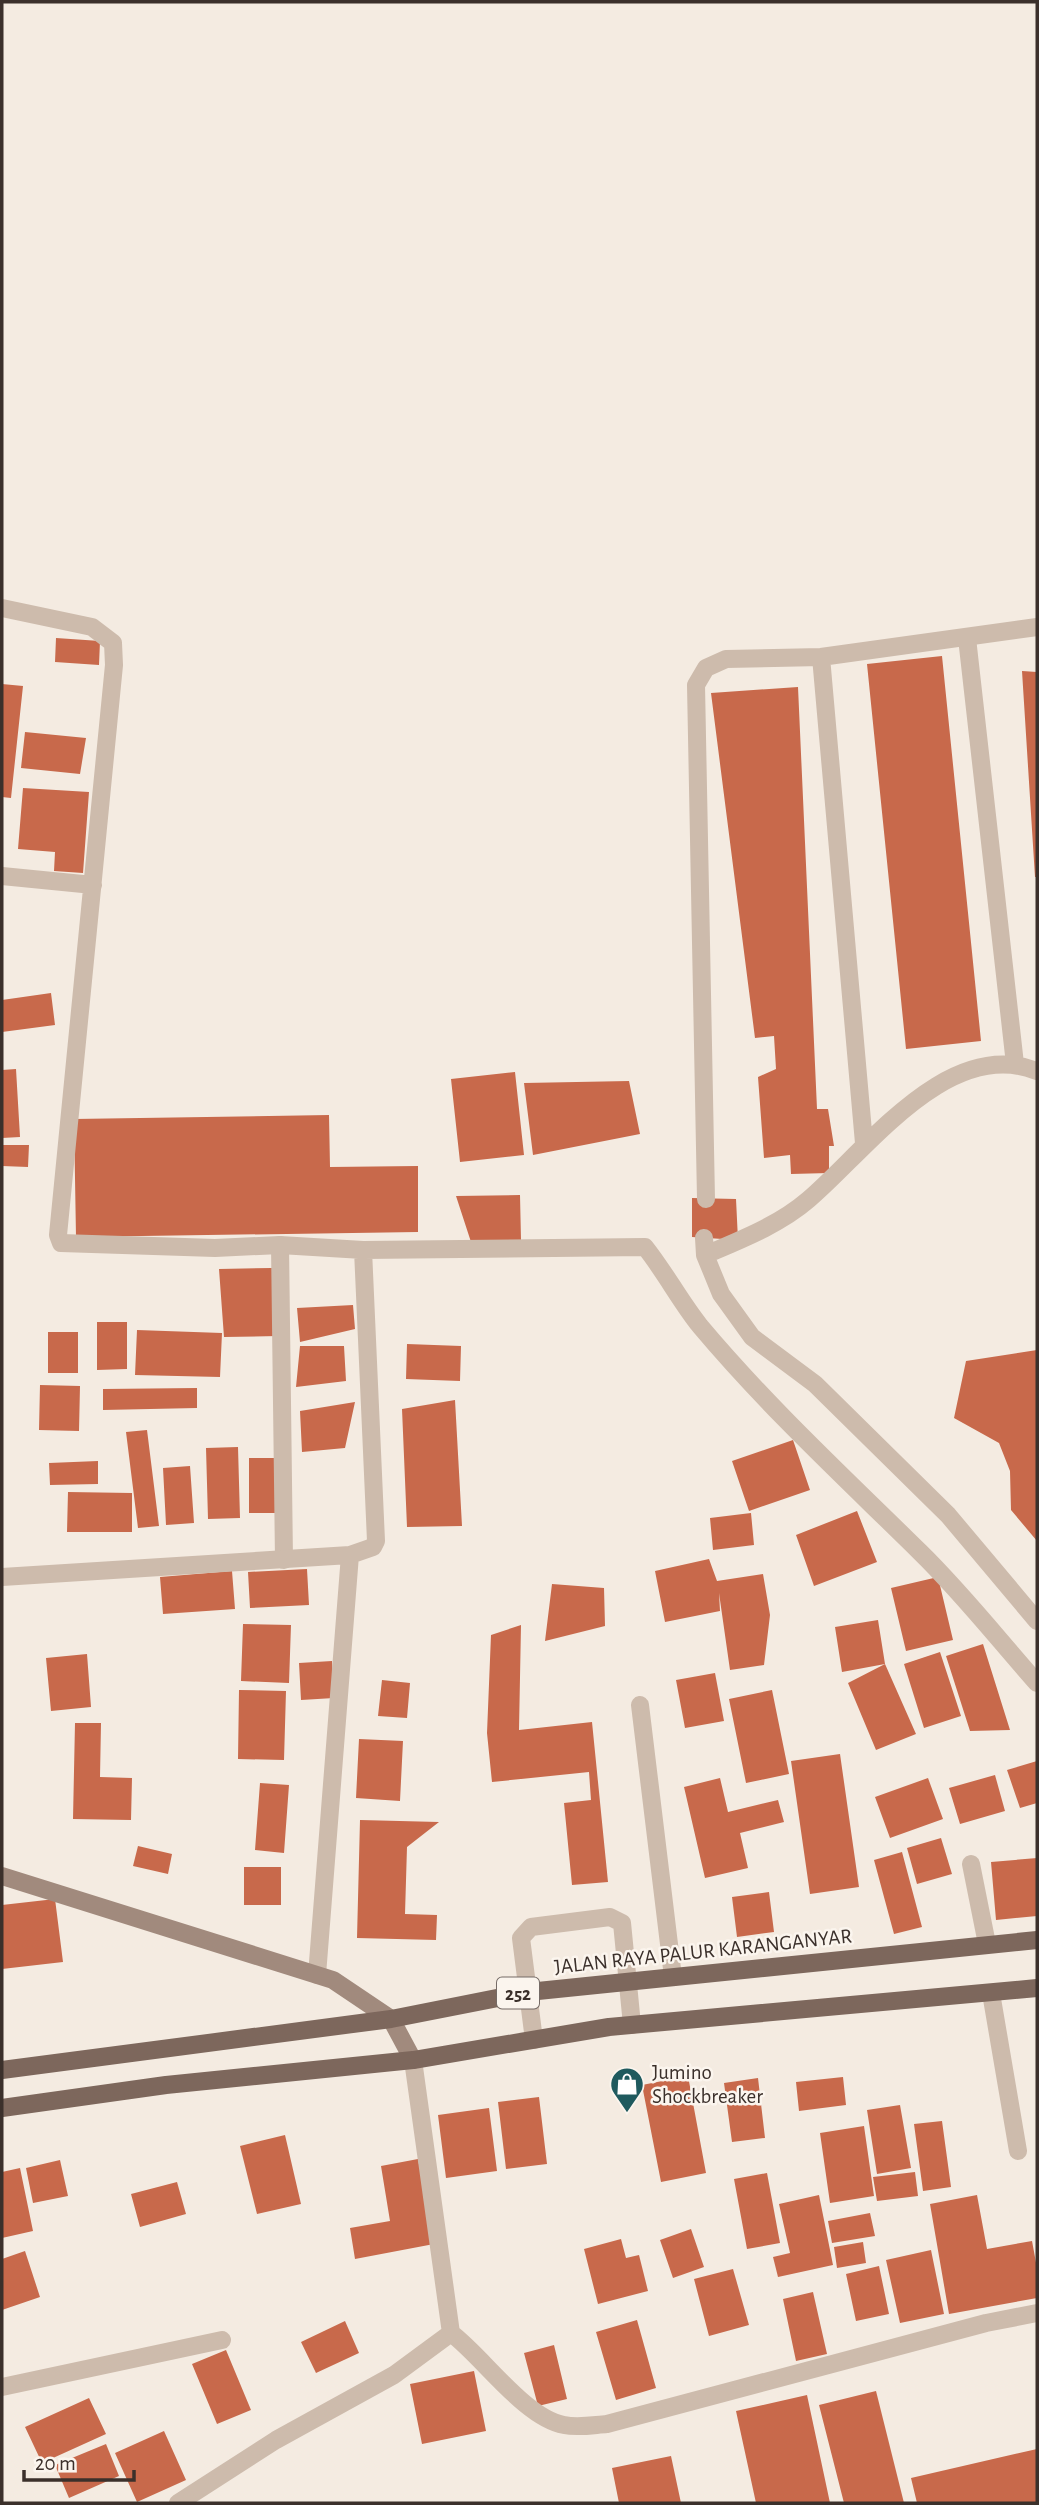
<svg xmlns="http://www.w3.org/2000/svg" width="1039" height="2505" font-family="'Alegreya Sans',sans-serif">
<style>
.building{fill:#c8694b}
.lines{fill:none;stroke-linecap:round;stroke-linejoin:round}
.lane{stroke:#cdbbac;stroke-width:18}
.street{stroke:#cdbbac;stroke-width:18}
.secondary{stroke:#a18a7d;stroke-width:18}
.primary{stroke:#7d675c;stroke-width:18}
.labels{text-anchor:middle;stroke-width:5;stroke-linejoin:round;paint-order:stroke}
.shield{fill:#fbf5ee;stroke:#756b66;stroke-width:2}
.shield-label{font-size:19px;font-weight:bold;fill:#3b302b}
.street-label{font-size:21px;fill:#3b302b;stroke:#fbf5ee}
.poi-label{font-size:21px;fill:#3b302b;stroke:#fbf5ee;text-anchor:start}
</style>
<rect width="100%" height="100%" fill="#f4ebe1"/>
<!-- building -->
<path class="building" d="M56,638l44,3 -1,24 -44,-3z
M942,656l39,385 -75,8 -39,-385z
M1022,671l15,1v205h-2z
M2,684l21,2 -12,112 -9,-1z
M798,687l19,422h11l6,37h-5v27l-38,1 -1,-19 -26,3 -6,-81 18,-8 -2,-33 -19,2 -44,-345z
M25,732l61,6 -6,36 -59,-6z
M23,788l66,4 -6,81 -29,-2 1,-19 -37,-3z
M51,993l4,32 -53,7v-32z
M16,1069l4,68 -18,1v-68z
M515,1072l9,83 -64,7 -9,-83z
M629,1081l11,53 -107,21 -9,-72z
M329,1115l1,52 88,-1v66l-342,5 -2,-118z
M2,1145h27l-1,22 -26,-1z
M520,1195l1,45 -50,2 -15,-46z
M692,1198l44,1 2,41 -46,-3z
M272,1268l6,68 -54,1 -5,-68z
M353,1305l2,24 -55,13 -3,-34z
M97,1322h30v47l-30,1z
M137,1330l85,3 -2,44 -85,-2z
M48,1332h30v41h-30z
M407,1344l54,2 -1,35 -54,-2z
M300,1346h44l2,35 -50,6z
M1037,1350v191l-26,-31 -1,-39 -11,-28 -45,-25 12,-57z
M40,1385l40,1 -1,45 -40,-1z
M197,1388v20l-94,2v-21z
M455,1400l7,126 -55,1 -5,-118z
M355,1402l-10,46 -43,4 -2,-41z
M147,1430l12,96 -21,2 -12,-96z
M793,1440l17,50 -61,21 -17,-50z
M238,1447l2,71 -32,1 -2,-71z
M249,1458h26v55h-26z
M98,1461v23l-48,1 -1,-22z
M190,1466l4,57 -28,2 -3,-57z
M68,1492l64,1v39h-65z
M857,1511l20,51 -63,24 -18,-51z
M751,1513l3,32 -41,5 -3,-32z
M709,1559l8,22 46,-7 7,41 -6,50 -34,5 -11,-77 1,18 -55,11 -10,-51z
M307,1569l2,36 -59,3 -2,-36z
M232,1571l3,38 -72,5 -3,-37z
M938,1577l15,63 -47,11 -15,-63z
M552,1584l52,4 1,38 -60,15z
M878,1620l7,44 -43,8 -7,-45z
M243,1624l48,1 -2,58 -48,-2z
M521,1625l-2,105 73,-8 16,160 -36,3 -8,-82 27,-3 -2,-28 -97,10 -5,-49 4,-98z
M983,1644l27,86 -40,1 -24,-75z
M940,1652l21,64 -37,12 -20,-64z
M87,1654l4,53 -40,4 -5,-53z
M332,1661l2,37 -33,2 -2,-37z
M885,1664l31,70 -40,16 -28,-67z
M715,1673l9,48 -39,7 -9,-48z
M382,1680l28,3 -3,35 -29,-2z
M239,1690l47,1 -2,69 -46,-1z
M772,1690l17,84 -43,9 -17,-84z
M75,1723h26l-1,54 32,1 -1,42 -58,-1z
M359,1739l44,2 -3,60 -44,-3z
M840,1754l19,133 -49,7 -19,-133z
M1037,1761v42l-17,5 -13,-38z
M995,1775l10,36 -45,13 -11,-36z
M720,1778l8,34 50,-12 6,22 -44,11 8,35 -43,10 -21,-91z
M928,1778l15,41 -53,19 -15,-41z
M260,1783l29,2 -5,68 -29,-3z
M360,1820l79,2 -32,25 -2,67 32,1 -1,25 -79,-2z
M941,1838l11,36 -35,10 -10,-36z
M138,1846l34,8 -4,20 -35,-8z
M902,1852l20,75 -28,7 -20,-74z
M1037,1858v58l-41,4 -5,-58z
M244,1867h37v38h-37z
M769,1892l5,40 -37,5 -5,-40z
M55,1899l8,63 -61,7v-64z
M688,2076l18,97 -45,9 -19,-97z
M843,2077l3,28 -47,6 -3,-29z
M758,2078l7,60 -33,4 -8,-59z
M539,2097l8,67 -41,5 -8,-67z
M900,2105l11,63 -34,6 -10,-64z
M489,2108l8,63 -51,7 -8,-63z
M942,2121l9,66 -28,4 -9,-67z
M864,2126l10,70 -44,7 -10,-70z
M285,2135l16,69 -44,10 -17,-68z
M418,2159l16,85 -79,15 -5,-31 40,-7 -9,-55z
M60,2160l8,36 -35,7 -7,-35z
M20,2168l13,63 -31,7v-66z
M915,2172l3,24 -41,5 -4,-24z
M767,2173l13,70 -33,6 -13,-70z
M177,2182l9,32 -46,13 -9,-33z
M819,2195l14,70 -55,12 -5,-20 17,-4 -11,-49z
M977,2195l10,54 45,-8 5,27v30l-88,16 -19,-110z
M870,2213l5,23 -43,7 -4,-22z
M691,2229l13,38 -31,11 -13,-38z
M621,2239l5,19 13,-3 9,36 -50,13 -14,-55z
M863,2242l3,21 -29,5 -3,-21z
M931,2250l13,64 -44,9 -14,-63z
M25,2251l15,46 -38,13v-51z
M879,2266l10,48 -33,7 -10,-47z
M733,2269l16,56 -40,11 -15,-57z
M813,2292l14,62 -31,7 -13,-62z
M637,2320l19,68 -40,12 -20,-68z
M345,2321l14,32 -43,20 -15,-31z
M554,2345l13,54 -29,7 -14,-53z
M226,2350l25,60 -34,14 -25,-60z
M474,2371l12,60 -64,13 -12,-60z
M876,2391l28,112h-60l-25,-98z
M807,2395l23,108h-74l-20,-92z
M89,2398l17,36 -64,29 -17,-36z
M164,2431l22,49 -49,22 -22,-49z
M106,2444l13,32 -50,22 -14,-33z
M1037,2449v54h-120l-6,-25z
M671,2456l10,47h-62l-7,-35z"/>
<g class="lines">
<!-- lane -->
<path class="lane" d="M967,638l48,426
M821,657l43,486
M706,1199l-10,-514 10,-17 20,-9 95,-2 216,-30
M704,1238l1,17 16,39 31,43 63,47 133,131 89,106
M280,1245l4,315
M705,1255c35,-15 74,-30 103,-55 59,-50 140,-164 229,-129
M640,1705l33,272
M971,1864l16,80
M991,1993l27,158
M534,2040l-13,-102 10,-11 79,-10 12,6 10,102"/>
<!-- street -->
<path class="street" d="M2,608l90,19 21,16 1,22 -56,570 3,8 154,5 65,-3 83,5 282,-3c20,25 35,54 55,79 68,81 145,152 220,226 42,41 78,87 117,131
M2,876l91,9
M2,1577l348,-22 23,-8 3,-6 -13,-291
M317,1975l33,-420
M413,2060l38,273c32,24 74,85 113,92 14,3 29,0 43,-1l379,-101 51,-10
M2,2387l220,-47
M178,2503l98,-63 118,-65 57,-42"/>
<!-- secondary -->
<path class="secondary" d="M2,1876l331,104 58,39 22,41"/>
<!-- primary -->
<path class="primary" d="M2,2070l389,-51 137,-27 509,-52
M2,2108l164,-23 247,-25 196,-33 428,-39"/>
</g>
<!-- icons -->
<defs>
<g id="shop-pin" transform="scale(1.75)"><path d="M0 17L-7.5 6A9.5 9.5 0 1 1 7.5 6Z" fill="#1f5a5e" stroke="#fbf5ee"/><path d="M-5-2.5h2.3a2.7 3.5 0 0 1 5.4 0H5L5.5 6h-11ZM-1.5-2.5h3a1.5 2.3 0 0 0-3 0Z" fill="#fff"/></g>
</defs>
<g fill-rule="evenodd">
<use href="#shop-pin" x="627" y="2084"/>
</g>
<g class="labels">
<!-- shield labels -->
<rect class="shield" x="497" y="1977.5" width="42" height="31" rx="5"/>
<g class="shield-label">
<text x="518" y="2000">252</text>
</g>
<!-- street labels -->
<g class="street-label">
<text transform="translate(703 1951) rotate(-6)" y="7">JALAN RAYA PALUR KARANGANYAR</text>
</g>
<!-- poi labels -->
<g class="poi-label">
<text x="652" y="2079">Jumino<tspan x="652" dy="24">Shockbreaker</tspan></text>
</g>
</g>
<!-- border -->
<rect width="1039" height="2505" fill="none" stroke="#3b302b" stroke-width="7"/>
<!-- scale -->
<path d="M24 2470v10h110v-10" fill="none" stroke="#3b302b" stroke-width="3.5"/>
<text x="35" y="2470" font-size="21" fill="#3b302b" stroke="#fbf5ee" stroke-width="5" paint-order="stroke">20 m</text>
</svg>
